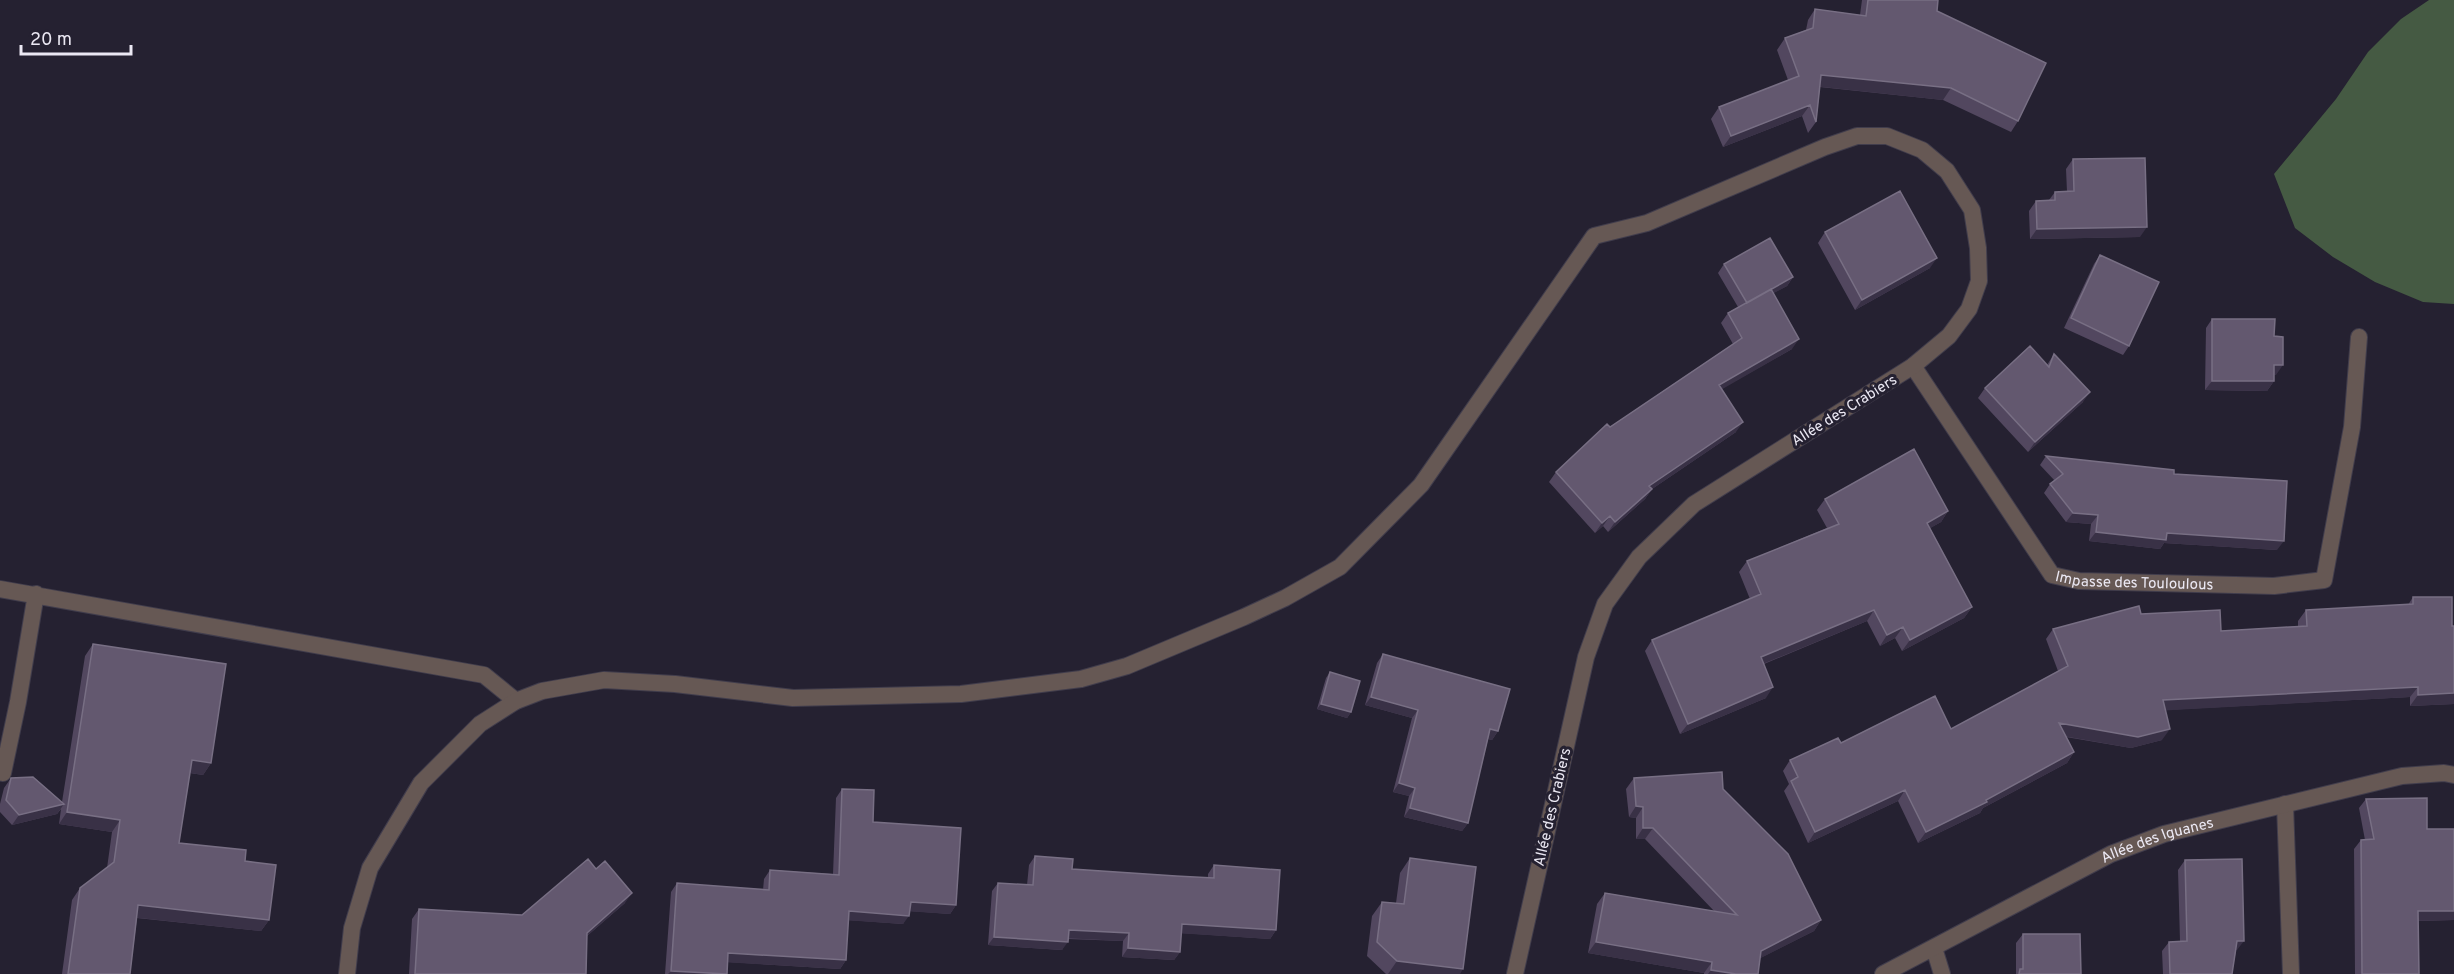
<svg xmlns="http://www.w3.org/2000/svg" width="2454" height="974" font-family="Overpass,sans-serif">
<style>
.forest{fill:#455a43}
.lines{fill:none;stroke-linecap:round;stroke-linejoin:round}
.service-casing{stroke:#413d4c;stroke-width:18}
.minor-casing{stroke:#413d4c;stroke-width:18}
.service{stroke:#665854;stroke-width:16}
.minor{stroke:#665854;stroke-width:16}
.wall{fill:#52475f}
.shaded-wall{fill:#393146}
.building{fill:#63586f;stroke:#786f84;stroke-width:1.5}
.labels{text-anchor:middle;stroke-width:6;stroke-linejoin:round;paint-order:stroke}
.street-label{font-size:15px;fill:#ebe8f3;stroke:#252131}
</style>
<rect width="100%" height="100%" fill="#252131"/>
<!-- forest -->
<path class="forest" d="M2429,0h25v304l-31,-2 -48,-20 -42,-25 -38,-29 -21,-54 62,-75 32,-47 33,-33z"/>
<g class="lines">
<!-- service casing -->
<g class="service-casing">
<path id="service" d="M0,589l484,86 32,26
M3,773l15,-71 18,-108"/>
</g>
<!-- minor casing -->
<g class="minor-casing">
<g id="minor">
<path id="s1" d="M1913,366l139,209 27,6 195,5 50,-6 28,-153 7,-90"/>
<path d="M2285,804l6,170"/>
<path d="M1934,948l8,26"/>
<path d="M347,974l5,-46 18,-60 51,-85 59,-59 36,-23 26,-10 62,-11 71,4 118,14 168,-4 120,-15 46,-13 117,-49 41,-19 55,-31 81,-82 173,-249 53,-13 178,-76 32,-11h30l35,14 25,21 25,39 6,38 1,33 -10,28 -20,27 -36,30 -219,138 -55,53 -34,47 -19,53 -71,317"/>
<path id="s2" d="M1883,974l228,-120 53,-20 238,-58 42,-3 10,2"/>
</g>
</g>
<!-- service -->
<use href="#service" class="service"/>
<!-- minor -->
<use href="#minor" class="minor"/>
</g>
<!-- wall -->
<path class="wall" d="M1862,0h76l-1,11 81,110 -7,11 -68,-32 -123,-13 -4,35 -8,11 -6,-17 -79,31 -12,-28 8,-12 69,-27 -11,-30 8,-12 21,-8 2,-10 7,-11 45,6z
M2073,159l67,78 -110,2 -1,-28 7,-10 13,-1 6,-8h12l-1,-23z
M1825,232l105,36 -75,42 -37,-67z
M2100,255l29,91 -6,9 -59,-27 30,-64z
M1724,264l69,13 -6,9 -14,7 19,56 -71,40 15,43 -84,57 -7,10 -37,33 -5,-6 -8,7 -46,-51 7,-10 54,-45 123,-83 -12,-21 7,-10 10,-6 -20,-34z
M2212,319l62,17 2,39h-2v6l-7,10 -62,-1 1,-62z
M2054,354l29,48 -55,50 -50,-54 7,-10 62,-23z
M2046,456l128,18 103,76 -113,-7 -4,6 -71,-8 2,-17 -25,-2 -22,-29 6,-9 5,-3 -15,-16z
M1825,499l123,12 -7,11 -11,6 42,79 -8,11 -62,33 -7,-13 -15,8 -13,-25 -103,43 2,34 -86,36 -35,-83 7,-11 98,-41 -11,-27 8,-11 80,-33 -10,-18z
M2413,597l41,107 -44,2v-9l-245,13 -3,30 -31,8 -65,-11 8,15 -7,11 -84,45 -3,5 -62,30 -20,-42 -90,42 -24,-52 5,-7 -6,-13 7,-11 51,-17 110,-14 107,-58 -12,-32 7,-10 88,-15 80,17 77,-5v-5l8,-11 102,-5z
M93,644l118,119 -8,12 -13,-2 -11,70 66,18 24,59 -8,11 -124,-13 -7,56h-68l10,-74 8,-12 27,-20 5,-36 -53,-8 2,-15 -4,5 -45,11 -12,-13v-8l4,-16 7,-10 51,24 23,-146z
M1383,654l115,77 -6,9 -4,-1 -20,84 -6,8 -58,-14 5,-21 -16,-4 19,-74 -47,-13 12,-42z
M1330,672l21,40 -4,6 -30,-9 9,-31z
M1634,778l89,11 98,131 -7,11 -54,27 -2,16h-54v-1l-116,-20 9,-49 8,-11 110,19 -70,-73h-9v-21l-7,-1 -3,-28z
M842,789l31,33 83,83 -6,9 -40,-3 -7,13 -55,-4 -2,40 -6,9 -112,-7 -1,12h-62l6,-82 6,-9 86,7 1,-11 6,-9 63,4 3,-76z
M2366,799l61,30h27v91l-36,1 1,53h-64l-1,-125 7,-9h4l-6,-32z
M1035,856l37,13 136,9v-4l6,-9 62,65 -6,9 -89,-6 -1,19 -6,8 -52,-3 1,-16 -55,-2 -6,11 -74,-5 4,-54 6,-8 29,2 2,-20z
M1410,858l50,116h-74l-19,-18 5,-40 10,-14 14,1 4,-30z
M2185,860l52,90h-1l-4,24h-69l-1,-23 7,-9 11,-1 -2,-71z
M625,903l-38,33 -1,38h-177l3,-55 7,-10 103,6z
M2023,934l58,40h-65v-31z"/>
<!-- shaded-wall -->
<path class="shaded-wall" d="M1821,75l130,13 -8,12 -130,-14z
M1810,105l-8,11 -79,31 8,-11z
M2147,227l-7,10 -110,2 7,-10z
M1937,258l-7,10 -75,42 7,-10z
M1793,277l-6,9 -46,25 6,-8z
M1799,339l-7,10 -80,46 7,-10z
M2274,365h9l-7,10h-9z
M2212,381h62l-7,10 -62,-1z
M2090,392l-7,10 -55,50 7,-10z
M1743,422l-7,10 -84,57 -7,10 -37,33 7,-10 34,-36z
M1948,511l-7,11 -21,12 7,-11z
M2073,513l25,2 -7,9 -25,-2z
M1610,516l-7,10 -8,7 7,-10z
M2096,532l71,1 117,8 -7,9 -113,-7 -4,6 -71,-8z
M1972,607l-8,11 -62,33 8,-11z
M1874,610l-7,11 -114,47 8,-11z
M1903,627l-8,11 -15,8 7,-11z
M1773,687l-7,11 -86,36 8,-10z
M2418,687l-8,10 -255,14 8,-11z
M2454,693v11l-44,2 8,-11z
M1371,697l47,13 -6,8 -47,-13z
M1321,704l30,8 -4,6 -30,-9z
M2059,723l111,6 -8,11 -31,8 -79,-14z
M1490,729l8,2 -6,9 -8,-2z
M2074,752l-7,11 -84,45 -3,5 -62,30 8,-11z
M192,760l19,3 -8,12 -19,-3z
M1399,783l16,5 -6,8 -16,-4z
M1905,790l-7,11 -90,42 7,-11z
M64,804l-7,10 -45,11 7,-10z
M1636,806l7,1 -7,11 -7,-1z
M1410,808l58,15 -6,8 -58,-14z
M67,812l53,8 -8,12 -53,-8z
M1643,828h10l-8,11h-9z
M632,893l-7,10 -45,39 7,-9z
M911,902l45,3 -6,9 -46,-3z
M138,905l131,15 -8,11 -131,-14z
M849,911l60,5 -6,8 -60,-4z
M2418,911h36v9l-42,1z
M1821,920l-7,11 -61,31 8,-11z
M1182,924l94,6 -6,9 -94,-6z
M1069,930l60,3 -6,8 -60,-3z
M994,937l74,5 -6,8 -74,-5z
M2237,941h7l-7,9h-7z
M1596,942l116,20 -8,11 -116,-20z
M1128,948l52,4 -6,8 -52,-3z
M728,953l118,7 -6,9 -118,-7z
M1397,961l66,8 -3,5h-72z
M1711,970l25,4h-28z
M671,971l47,3h-50z"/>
<!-- building -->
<path class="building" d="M1868,0h70l-1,11 109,52 -28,58 -67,-33 -130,-13 -5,47 -6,-17 -79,31 -12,-29 80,-31 -14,-38 28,-10 2,-19 51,7z
M2145,158l2,69 -110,2 -1,-28 19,-1v-8l19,-1 -1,-32z
M1900,191l37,67 -75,42 -37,-68z
M1770,238l23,39 -46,26 -23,-39z
M2100,255l59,27 -30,64 -58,-28z
M1771,289l28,50 -80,46 24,37 -94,64 3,3 -37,33 -5,-6 -8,7 -46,-51 51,-48 3,3 132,-89 -14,-25z
M2212,319h63l-1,17 9,1v28h-9v16h-62z
M2030,346l19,21 5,-13 36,38 -55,50 -50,-54z
M1914,449l34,62 -21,12 45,84 -62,33 -7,-13 -16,8 -13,-25 -113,47 12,30 -85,37 -36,-84 109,-46 -14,-33 92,-37 -14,-25z
M2046,456l128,14v4l113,7 -3,60 -117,-8 -1,7 -70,-8 2,-17 -25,-2 -23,-29 13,-10z
M2413,597h39v29h2v67l-36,2v-8l-255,13 7,29 -32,8 -79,-14 15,29 -88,48 1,2 -61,30 -21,-42 -90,42 -24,-51 7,-4 -8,-17 48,-22 3,5 94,-47 16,33 117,-63 -15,-37 86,-23 2,8 79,-4 1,21 86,-5 -1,-16 107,-6z
M93,644l133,20 -15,99 -19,-3 -13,83 67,7 -1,11 31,4 -7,55 -131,-15 -8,69h-62l12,-86 34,-26 6,-42 -53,-8z
M1383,654l127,35 -12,42 -8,-2 -22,94 -58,-15 5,-20 -16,-5 19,-73 -47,-13z
M1330,672l30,9 -9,31 -30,-8z
M1722,772l1,17 65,65 33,66 -60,31 -3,23h-22l-25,-4 1,-8 -116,-20 9,-49 132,22 -84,-87h-10v-21l-7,-1 -2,-28z
M33,777l31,27 -45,11 -13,-15 5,-22z
M842,789l32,1 -1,32 88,6 -5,77 -45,-3 -2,14 -60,-5 -3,49 -118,-7 -1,21 -56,-3 6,-88 92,7 1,-20 69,5z
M2427,798v31h27v82h-36l1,63h-57l-1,-134 13,-1 -8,-40z
M1035,856l38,3 -1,10 104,7 38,2v-13l66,5 -4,60 -94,-6 -2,28 -52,-4 1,-15 -60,-3 -1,12 -74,-5 4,-54 35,2z
M1410,858l66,9 -13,102 -66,-8 -20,-19 5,-40 22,2z
M588,859l8,10 9,-8 27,32 -45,40 -1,41h-171l4,-65 103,6z
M2242,859l2,82h-7l-5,33h-62l-1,-32 18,-1 -2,-81z
M2023,934h57l1,40h-62l1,-5h3z"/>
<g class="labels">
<!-- street labels -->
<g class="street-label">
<text transform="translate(1844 410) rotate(-32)" y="5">Allée des Crabiers</text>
<text dy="5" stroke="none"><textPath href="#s1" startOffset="334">Impasse des Touloulous</textPath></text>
<text transform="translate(1552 807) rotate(-77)" y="5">Allée des Crabiers</text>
<text dy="5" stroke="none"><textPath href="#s2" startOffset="306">Allée des Iguanes</textPath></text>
</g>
</g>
<!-- scale -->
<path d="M21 45v9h110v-9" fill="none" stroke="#ebe8f3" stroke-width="3"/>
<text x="30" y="45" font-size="18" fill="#ebe8f3" stroke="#252131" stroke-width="4.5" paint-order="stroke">20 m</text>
</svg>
